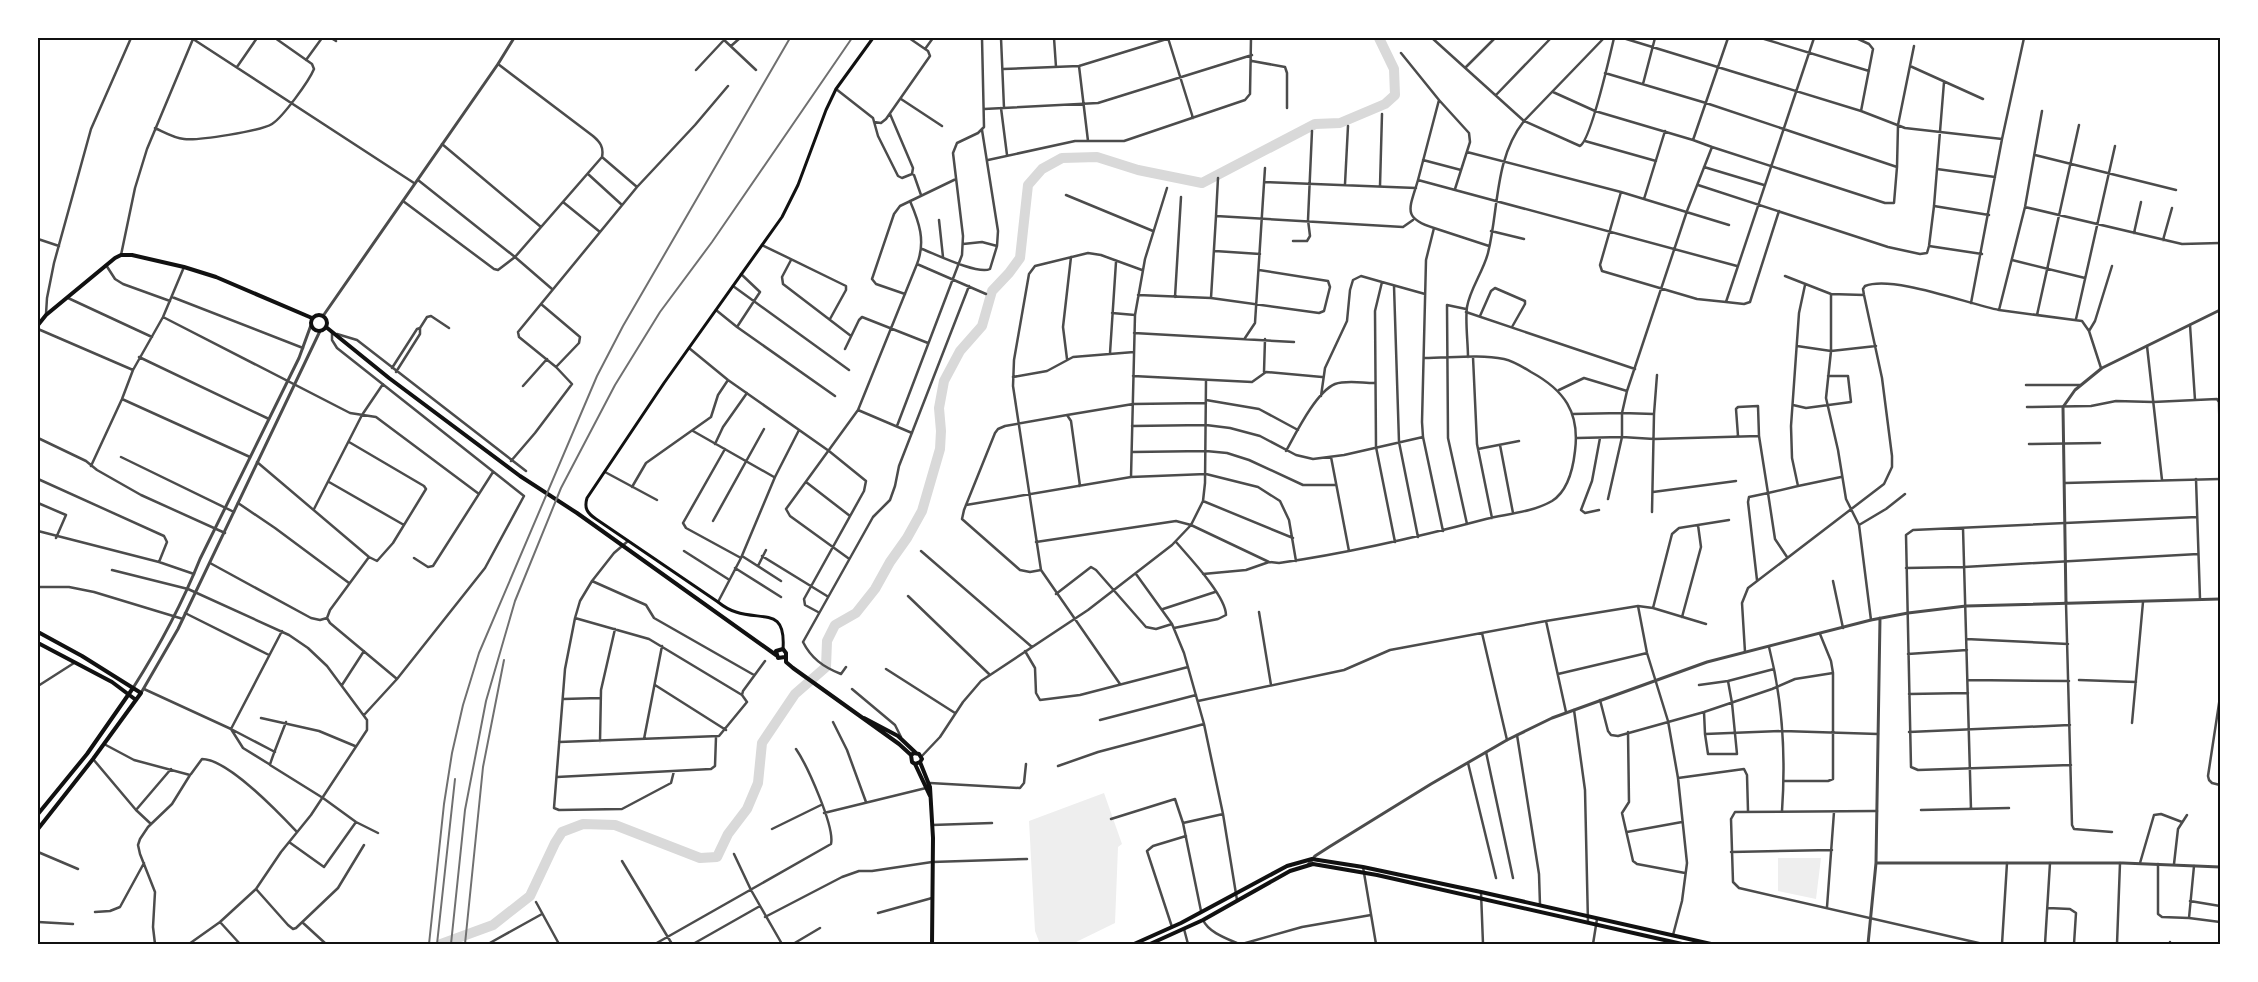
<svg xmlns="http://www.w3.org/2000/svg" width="2258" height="982" font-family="Signika,sans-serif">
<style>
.green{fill:#eee}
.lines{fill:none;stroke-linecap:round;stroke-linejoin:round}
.river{stroke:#d9d9d9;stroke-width:10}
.minor{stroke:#4c4c4c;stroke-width:2.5}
.tertiary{stroke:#4c4c4c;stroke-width:3}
.secondary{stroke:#111;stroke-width:3}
.primary{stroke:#111;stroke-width:4}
.trunk{stroke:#111;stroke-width:4}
.rail{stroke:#707070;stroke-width:2}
.neatline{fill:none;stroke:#111;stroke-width:2}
</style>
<rect width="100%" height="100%" fill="#fff"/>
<!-- green -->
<path class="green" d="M1104,793l18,51 -4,3 -3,76 -43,21h-32l-5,-13 -6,-110z
M1778,858h43l-5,41 -38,-8z"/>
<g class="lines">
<!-- river -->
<path class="river" d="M441,944l52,-19 37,-29 25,-53 7,-11 21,-8 32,1 85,33 17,-1 11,-23 19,-25 11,-26 4,-40 33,-49 31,-27 1,-26 8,-16 21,-12 19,-24 15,-27 17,-24 15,-27 18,-62 1,-18 -2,-23 5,-27 16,-30 22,-25 10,-35 17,-18 11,-15 8,-73 14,-16 20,-11 35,-1 41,13 64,13 113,-59 25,-1 45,-19 10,-9 -1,-26 -15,-31"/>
<!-- minor -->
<path class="minor" d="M331,38l5,3
M722,38l34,32
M1001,38l3,70
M1054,38l2,29
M1168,38l25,80
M1432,38l92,83 56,25c11,-6 30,-91 34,-108
M1623,38l238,73 44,17 97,11
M1761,38l108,33
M1856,38l13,6 4,5 -12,62
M193,39l221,144
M731,46l9,-8
M925,49l8,-11
M1401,53l38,47 -21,80 319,86
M306,60l16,-22
M1252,61l33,6 2,6v35
M1079,66l9,75
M1910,66l73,33
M237,67l20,-29
M1466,67l29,-29
M1003,69l76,-3 91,-28
M696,70l28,-30
M1605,73l101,30 191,64
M1643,84l12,-46
M836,89l37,29 5,18 20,40 4,2 10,-4 2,1 7,20
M1553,92l42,19 98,29
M1496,95l55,-57
M901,99l41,27
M1439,100l30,33 1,9 -15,47
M1001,108l6,47
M984,109l114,-6 154,-48
M2042,111l-17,96 -26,103 83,11 7,10 12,37
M890,114l23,54 -1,6
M874,122l7,1 5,-4 44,-63 -2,-5 -19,-13
M155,128c9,4 19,10 29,11 13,2 77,-8 88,-15 11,-7 37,-43 42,-55l-2,-5 -37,-26
M1585,141l71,20
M442,144l99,83
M1712,147l173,56h9l3,-36 1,-42 16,-79
M1467,152l154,40 108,33
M2035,155l141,35
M602,157l35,30
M988,160l87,-19h49l121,-41 5,-6 1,-56
M1423,160l38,10
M1704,167l60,18
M1937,169l58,8
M588,174l34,31
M418,180l97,77 37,32
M1418,180c-8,28 -17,38 16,48
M1264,182l152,6
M1345,184l3,-58
M1698,185l190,62 32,7 7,-1 2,-7 5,-40 10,-124
M1380,186l2,-72
M1621,192l-21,73 2,6 95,28 29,3 88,-264
M1066,195l87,36
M1644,199l21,-68
M403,201l91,68 4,1 17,-13 87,-100c2,-10 -2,-15 -9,-21l-95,-72
M563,202l37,30
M1934,206l55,9
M2025,207l157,37 38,-1
M1216,216l2,-38
M939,220l4,37
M1491,231l33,8
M2134,233l7,-31
M38,239l21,7
M2163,240l9,-32
M1293,241h14l3,-5 -2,-16 4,-89
M963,244l19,-2 15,4
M762,245l84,41v4l-16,29
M1929,246l53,8
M922,249c13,5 56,26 68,20l7,-23 1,-15 -16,-101
M1215,251l45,3
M121,255l14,-67 12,-39 46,-110
M791,260l-9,17 1,7 68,52
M2012,260l73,18
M917,264l69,30
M106,265l9,14 8,5 47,17
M1785,276l46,18 33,1
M1382,282l43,12
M1805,285l-6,28 -8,113 1,32 6,28 43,-9
M733,286l116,84
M1394,286l5,156 19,95
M905,294l-29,-10 -4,-5 22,-65 6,-8 56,-27
M1831,294v57l-5,47 12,52 8,49 13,26 12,95
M1138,295l73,3 108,15 5,-2 6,-24 -2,-6 -69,-11
M172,297l131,51
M1175,297l6,-100
M68,298l84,39
M1211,298l5,-82 187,11 10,-7
M1726,302l18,2 6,-2 29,-91
M1971,303l31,-164 22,-101
M541,304l39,33 -1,6 -23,24
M1466,309l-19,-4 1,133 19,86
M716,310l21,17 98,69
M1466,312l169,57
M1112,313l23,2
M46,314l1,-16 7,-35 37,-134 40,-91
M2037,315l42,-190
M1480,316l11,-25 4,-3 30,13v3l-13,23
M163,317l187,96 26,4 103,77
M2076,319l39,-173
M2190,325l5,75
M737,327l23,-35 -19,-18
M38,329l95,41
M2089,331l6,-10 17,-55
M332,332v8l5,8 187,148 -39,72 -88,111 -33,36
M1134,333l160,9
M337,334l20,6 169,131
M1245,338l10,-15 10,-155
M1797,346l34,5 45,-5
M2147,346l15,134
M689,348l39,32 101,71 37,30 -2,10 -60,108 1,6 13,7
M845,349l14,-29 3,-3 66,26
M1110,353l6,-91
M139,357l130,62
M1468,357c0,-14 -3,-37 -1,-50 3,-18 16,-35 21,-54 11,-44 6,-94 36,-132l80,-83
M1473,357l4,87 15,74
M1067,359l-4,-32 8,-70
M392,368l25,-39 3,-1 7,-11 4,-1 18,12
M396,372l24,-38v-6
M1264,372l1,-33
M1133,376l119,6 14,-10 56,5
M1013,377l34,-6 26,-14 61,-5
M2026,385h54
M523,386l24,-27
M1559,390l25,-12 43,13
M1321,396l4,-28 22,-47 3,-31 3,-10 8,-4 21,6 -7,29 1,136 19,95
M122,399l128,58
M1206,400l53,9 39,21
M1793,405l13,3 45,-6 -3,-26h-20
M2027,407l64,-1 25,-5 37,1 64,-3 2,3 1,51
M858,410l54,23
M1572,414l50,-1 5,-22 60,-180 25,-64 -19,-7 35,-102
M1067,415l66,-11 73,-1
M897,426l65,-171 1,-19 -10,-83 4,-10 21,-10 6,-6 -2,-89
M1132,426l74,-1 24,3 30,8 36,19 17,4 31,-4 79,-18
M693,431l81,46
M1738,436l-2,-27 2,-2 20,-1 1,30 9,57 -19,4 -1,5 9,78
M38,438l48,23 11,9 44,25 84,38
M1577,438l45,-1 32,2 105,-3
M715,444l8,-17 24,-34
M2029,444l71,-1
M1500,445l13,68
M725,449l-42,74 3,5 55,30
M1478,449l41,-8
M1286,451c10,-18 30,-59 49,-67 11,-4 27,-1 39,-1
M1132,452l74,-1 21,2 22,7 54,25h33
M121,457l113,55
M1331,457l18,94
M511,461l24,-28 37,-49 -16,-17 -37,-30 -1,-5 119,-145 58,-62 33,-39
M257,462l112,95 8,4 16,-18 33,-54 -2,-3 -75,-44
M91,466l31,-67 11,-29 30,-53 21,-50
M605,472l52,28
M1131,477l4,-162 10,-56 22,-71
M38,479l126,57 3,6 -8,20 -121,-31
M2196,479l4,120
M329,482l75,43
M806,482l44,34
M2065,483l155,-4
M632,487l14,-24 65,-46 7,-22 10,-15
M1653,492l83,-11
M1608,499l14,-62v-24l32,1
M1203,501l90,37
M38,503l28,12 -10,23
M238,503l37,25 74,55
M966,505l165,-28 75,-3 52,13 22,14 9,19 7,41
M314,509l48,-94 21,-31
M1599,510l-14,3 -4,-3 11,-29 8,-43
M1652,512l2,-98 3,-39
M713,521l51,-92
M1859,525l27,-16 19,-15
M1963,528l8,281
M1443,531l-20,-94 -1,-15 4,-162 8,-32 55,18
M628,541l-14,12 -22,28 -12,20 -5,17 -10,51 -11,139 5,2 63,-1 49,-26 3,-12
M1036,542l140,-21 15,4 78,37 10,1c70,-10 139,-26 207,-44 21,-5 47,-7 66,-18 16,-10 21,-32 23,-50 5,-39 -11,-61 -44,-79 -8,-5 -18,-11 -27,-13 -25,-5 -54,-1 -80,-1
M684,551l44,28
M921,551l111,96
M742,556l39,25
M762,556l65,40
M369,557l-39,53 -3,8 3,5 67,56
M1787,557l-12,-18 -7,-46 30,-7
M414,558l14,9 5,-1 60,-94
M848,558l-58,-42 -4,-7 72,-99 59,-146c9,-23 2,-42 -7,-63
M159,562l35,12
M210,563l101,55 9,2 7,-2
M758,566l8,-16
M735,568l46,29
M1906,568l58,-1 234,-13
M112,570l76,19 101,46 19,13 19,18 40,54v10l-56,85 -30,37 -25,37 -36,33 -31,22
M1041,570l-11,2 -10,-2 -58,-51 2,-9 31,-77 3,-4 7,-3 62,-11 4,6 9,65
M1136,574l36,50 12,29 20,71 19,90 14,86
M1203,574l43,-4 23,-8
M592,581l54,24 8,13 100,57
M1833,581l10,47
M38,587h31l25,5 89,27
M1056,594l35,-27 5,3 50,57 10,2 16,-5
M908,596l81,78
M718,602l23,-44 34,-81 24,-47
M2066,603l6,222 2,4 38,3
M1638,606l15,2 53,16
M1653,608l19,-74 7,-6 50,-8
M1163,609l52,-17
M1259,612l12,73
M185,613l84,42
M1682,617l19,-70 -3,-22
M575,618l74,21 93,56
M1546,621l20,91
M1174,628l44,-9 8,-4c0,-19 -37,-58 -50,-73
M1482,633l25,107
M1966,639l102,5
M1769,647c14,55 17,107 13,164
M1025,651l10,17 1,25 4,7 40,-5 108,-28
M1745,652l-3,-49 6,-15 136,-104 8,-17v-11l-10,-78 -18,-83 -1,-6 2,-3c28,-11 103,18 134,24
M1908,654l59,-4
M846,667l-5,7c-18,-7 -30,-16 -38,-32l70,-125 17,-17 5,-14 4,-20 70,-180
M886,669l69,44
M1558,674l89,-21
M1968,680l101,1
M2079,680l57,2
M1120,684l-79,-114 -28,-184 1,-26 15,-86 6,-8 53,-13 13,2 41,15
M342,685l22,-34
M655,685l71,45
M1699,685l29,-4
M38,686l36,-23
M144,689l87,40 44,23
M852,689l43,36 6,12
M1909,694l59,-1
M2220,697l-12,79 1,4 3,3 8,2
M563,699l37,-1
M1600,700l8,31 3,4 7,1 86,-24 68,-23 23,-10 38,-6
M1198,701l146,-31 46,-20 156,-29 92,-15 9,47 21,68 10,57 9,85 -5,38 -9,34
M1574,710l11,80 3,133
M1704,712l1,22 78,-3 95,3
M261,718l58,13 36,15
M1100,720l96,-25
M286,722c-3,8 -16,40 -16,43l53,33 33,24 22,11
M833,722l14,28 19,52
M2132,723l11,-121
M1628,732l1,70 -7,11 11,48 4,3 48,9
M1909,732l161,-7
M1705,734l3,20h29l-5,-51 -4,-22 46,-12
M1517,735l22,139 1,31
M644,739l18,-93
M600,741l1,-51 14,-61
M559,742l160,-6 28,-34 -5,-7 1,-4 22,-30
M104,744l30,16 56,15 -18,29 -24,23 -8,12 -2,6 2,9 15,38 -2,35 2,17
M1486,752l27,126
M921,757l19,-20 23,-35 18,-21 107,-71 84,-65 19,-20 12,-24 2,-18 1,-103
M93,759l43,51 35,-41
M1468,763l28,115
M269,764l-26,-16 -12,-19 51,-98
M2071,765l-153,5 -7,-3 -5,-232 7,-5 284,-13
M1058,766l40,-14 106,-28
M191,774l11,-15c26,0 77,54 95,73
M557,777l154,-8 4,-3 1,-29
M1678,778l66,-9 3,6 1,36
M1784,781h44l5,-2v-106l-2,-12 -11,-27
M930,783l90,5 4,-5 2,-19
M136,810l15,14
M1921,810l88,-2
M1877,811l-142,1 -4,7 2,63 6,6 244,56
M824,813l102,-25
M1111,819l64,-20 8,24 18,88
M1183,823l40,-9
M932,825l60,-2
M772,829l49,-24
M1627,832l55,-10
M289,842l35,25 32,-45
M38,852l40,17
M1731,852l101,-2
M734,854l17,36 31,54
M622,861l50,83
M2140,863l14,-48 7,-1 21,8
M2158,864v50l4,3 27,1
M2174,864l4,-35 9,-14
M2194,866l-5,52 31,4
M1363,867l13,77
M256,889l32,36 5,4 3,-1 42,-40 26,-43
M1481,892l2,52
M2190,901l30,5
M536,902l23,42
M1827,907l7,-95
M2048,908l22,1 6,4 -2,31
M95,912l15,-1 10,-4 24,-44
M878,913l54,-15
M765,917l77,-40 17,-6h13l60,-9 95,-3
M1203,920c6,13 25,19 36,24
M38,922l35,2
M220,922l20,22
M302,922l24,22
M1172,927l-25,-76 6,-5 33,-10
M1184,929l4,15
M488,944l54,-30
M655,944l176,-100c4,-17 -24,-79 -35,-95
M693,944l67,-38
M793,944l27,-16
M1242,944l60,-17 69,-12
M1593,944l4,-25
M2002,944l5,-81
M2045,944l5,-81
M2117,944l3,-81
M2170,944v-2"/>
<!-- tertiary -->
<path class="tertiary" d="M323,316l175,-252 16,-26
M2066,603l-3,-196 12,-17 27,-22 118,-58
M1880,618l-4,245h247l97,4
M133,688c26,-41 49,-84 67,-129l99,-201 12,-33
M141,693l37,-64 142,-298
M1308,865l7,-9 14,-9 102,-63 76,-44 45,-22 155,-56 164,-42 37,-7 58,-7 254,-7
M1868,944l8,-81"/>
<!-- secondary -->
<path class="secondary" d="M783,649c3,-42 -20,-28 -47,-37 -7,-2 -13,-6 -18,-10l-122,-83c-9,-6 -12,-11 -9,-21l77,-115 118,-166 16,-32 28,-75 10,-21 37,-51"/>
<!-- primary -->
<path class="primary" d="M38,632l44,24 59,37 -48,66 -55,70
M38,643l74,39 24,18
M38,814l49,-60 46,-66"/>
<!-- trunk -->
<path class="trunk" d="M311 323a8 8 0 1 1 16 0a8 8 0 1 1-16 0Z
M38,325l8,-10 69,-57 6,-3h11l52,12 32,10 96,41
M326,327l63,51 131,98 57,37 199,142
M785,657l-7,1 -2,-7 7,-2 3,4v9l7,6 106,76 12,11 1,7 3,2 5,-2 2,-3 -3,-5 -5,-1 -3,2
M864,718l34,18 18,17
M920,762l10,25 3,51 -1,106
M915,764l15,32
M1134,944l47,-21 106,-57 25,-7 51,8 118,25 230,52
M1150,944l53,-24 87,-49 23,-7 64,11 305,69"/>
<!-- rail -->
<path class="rail" d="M429,944l15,-140 8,-51 11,-48 16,-52 118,-277 26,-50 167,-288
M437,944l18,-165
M451,944l14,-134 21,-109 29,-100 46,-113 54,-103 45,-73 52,-70 140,-204
M465,944l18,-177 21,-107"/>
</g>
<!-- border -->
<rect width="2258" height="982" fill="none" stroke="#ffffff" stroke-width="78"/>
<rect x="39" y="39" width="2180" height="904" class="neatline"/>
</svg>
